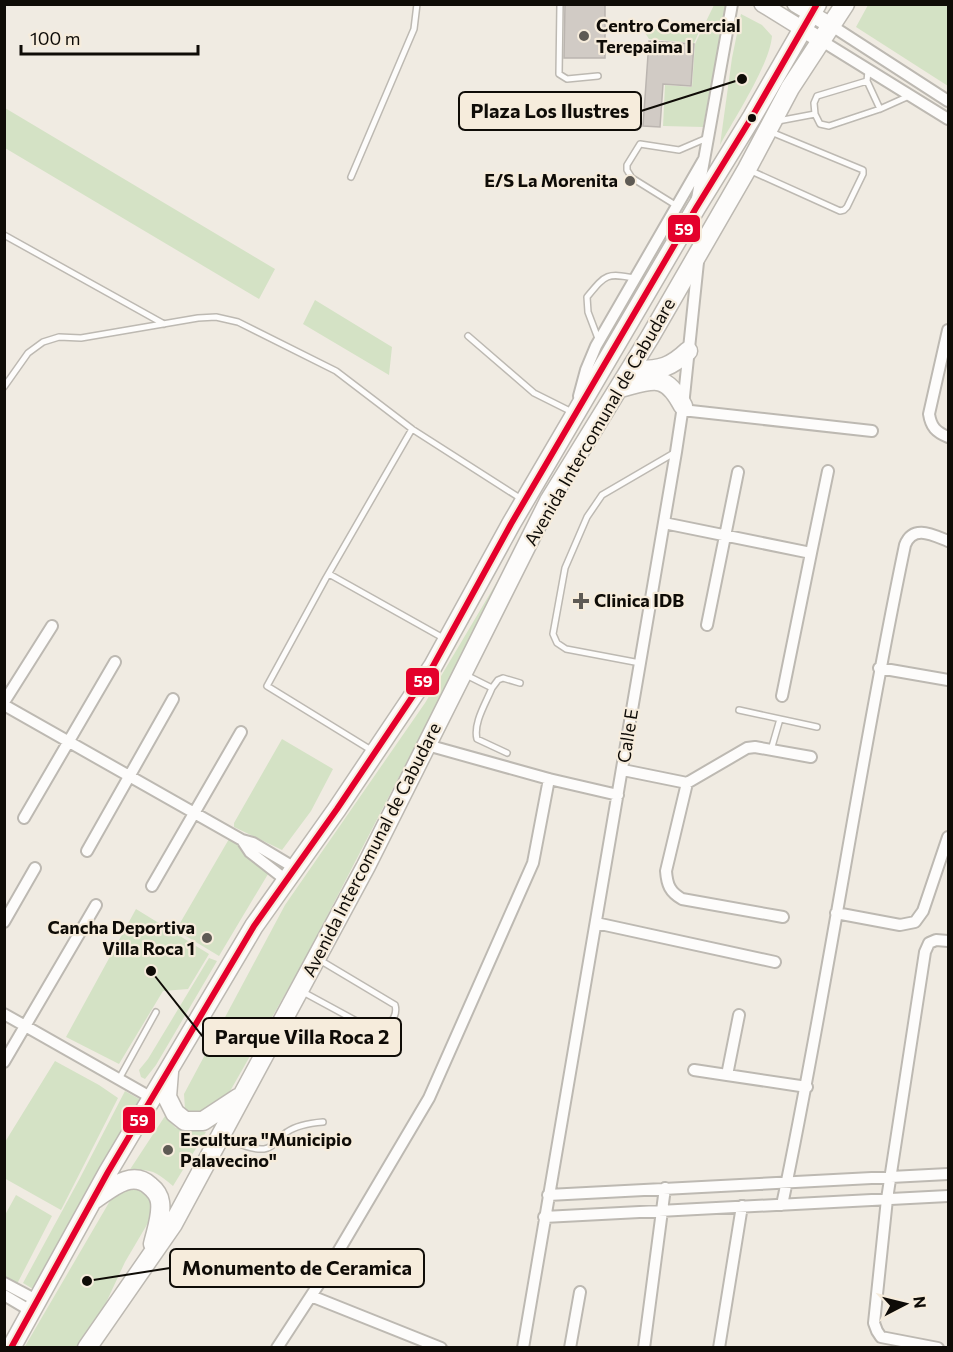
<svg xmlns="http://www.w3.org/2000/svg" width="953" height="1352" font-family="Commissioner,sans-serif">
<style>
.green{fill:#d4e2c5}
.building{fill:#d1cbc5;stroke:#bbb5b0;stroke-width:1.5}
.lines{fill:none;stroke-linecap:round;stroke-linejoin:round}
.lane-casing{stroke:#bdb9b2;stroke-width:8}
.street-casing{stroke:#bdb9b2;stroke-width:14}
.secondary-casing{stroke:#bdb9b2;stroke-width:18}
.highway-casing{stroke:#bdb9b2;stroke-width:21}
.lane{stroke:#fdfcfb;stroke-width:5}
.street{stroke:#fdfcfb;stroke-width:10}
.secondary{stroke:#fdfcfb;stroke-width:15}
.highway{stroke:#fdfcfb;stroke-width:18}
.bus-1-casing{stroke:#f6ecdc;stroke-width:10}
.bus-1{stroke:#e4002b;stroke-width:6}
.poi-dot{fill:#5e5a54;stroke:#f6ecdc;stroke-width:2}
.bus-dot{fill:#0f0c07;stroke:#f6ecdc;stroke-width:2}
.labels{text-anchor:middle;stroke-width:4.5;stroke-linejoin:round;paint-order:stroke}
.poi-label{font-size:18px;font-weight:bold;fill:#0f0c07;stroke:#f6ecdc;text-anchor:start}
.street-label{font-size:18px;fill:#0f0c07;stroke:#f6ecdc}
.leader{fill:none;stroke:#0f0c07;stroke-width:2}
.callout-dot{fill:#0f0c07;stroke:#f6ecdc;stroke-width:2}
.callout{fill:#f6ecdc;stroke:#0f0c07;stroke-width:2}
.callout-label{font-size:20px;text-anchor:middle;font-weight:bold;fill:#0f0c07}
.line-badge{stroke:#f6ecdc;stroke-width:2}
.badge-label{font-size:16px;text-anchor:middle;font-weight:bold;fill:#fff}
</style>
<rect width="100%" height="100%" fill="#f0ebe2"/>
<!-- green -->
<path class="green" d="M714,5h12l-23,122 -40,-1 2,-41 27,2 3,-43z
M868,5h80v81l-92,-59z
M741,14l21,11 10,11c-2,28 -38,83 -52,109l12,-87z
M642,28l57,4 -5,11 -45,-4z
M5,108l270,161 -16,30 -254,-151z
M315,300l77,47 -3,28 -86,-51z
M516,550l-211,409 -76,134 -19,18 -16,2 -9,-4 -1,-15 101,-189 140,-202z
M282,739l51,30 -22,42 -29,39 -48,-23v-4z
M229,839l45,25 -55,92 -43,-26z
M136,909l73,45 -21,35 -25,2 -44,73 -53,-27z
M209,958l8,3 -61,104 -11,14 -4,-2 -2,-7 9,-11z
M55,1061l44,24 19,13 -57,112 -57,-32 1,-36z
M125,1091l16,9 -108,189 -10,-6 57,-105z
M165,1116l11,12 30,4 -33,54c-17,-14 -22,-18 -44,-15z
M129,1186l20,3 6,22 -30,51 -27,58 -18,27 -56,1 90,-154z
M16,1195l36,21 -35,68 -13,-7 1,-62z"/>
<!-- building -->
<path class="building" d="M565,4h40v54h-41z
M649,41l45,3 -3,42 -28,-2 -3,43 -17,-1z"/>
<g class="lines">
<!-- lane casing -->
<g class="lane-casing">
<path id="lane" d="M560,4l-1,70 8,5 31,-3
M867,81l13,28
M815,114l-1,-11 3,-7 50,-15 1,-10
M778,121l37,-7 5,10 9,2 51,-17 29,-13
M749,170l91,41 4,-1 3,-3 16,-33v-4l-92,-38
M351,177l63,-148 3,-25
M677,206l-45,-28 -5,-8v-5l13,-21 39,6 28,-12
M4,235l160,89
M468,336l66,57 38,19
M599,341l-11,-29 -1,-15c19,-23 19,-24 48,-19
M4,387l24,-34 15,-11 16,-5 22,1 117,-20 18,-1 22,5 98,49 76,58
M329,574l116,65
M640,663l-74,-14 -9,-6 -4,-9 12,-66 22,-51 15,-22 72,-42
M464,674l28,14c-6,15 -19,35 -15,51l30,14
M492,688l6,-8 5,-2 17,5
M739,710l78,17
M371,750l-104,-64 59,-108 86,-149 111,71
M771,750l9,-31
M303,992l70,38h12c6,-8 13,-15 10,-25l-77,-46
M119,1079l37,-67
M223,1137c12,5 27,13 41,12 10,-1 15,-12 23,-17 10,-7 24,-9 36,-10"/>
</g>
<!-- street casing -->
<g class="street-casing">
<path id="street" d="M832,26l116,75
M822,41l126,78
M697,199l35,-195
M948,330l-19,84c2,13 7,18 19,23
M579,396l7,-26 10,-24 108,-187
M682,410l190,21
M664,523l147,30 -29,143
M811,553l17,-82
M707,625l31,-153
M879,668l69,12
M4,702l48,-76
M4,705l238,135 11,3 42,25
M427,745l122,34 69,16
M623,770l64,13 60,-35 8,-1 56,10
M687,783l-21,88c1,14 4,21 16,28l101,18
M24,818l91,-156
M242,840l8,12 36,28
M87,851l86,-152
M152,886l89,-154
M836,913l64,12 15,-3 8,-11 25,-74
M4,922l31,-54
M596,923l179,39
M4,1014l148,84
M739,1015l-12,60 80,12
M4,1062l92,-157
M694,1070l33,5
M548,1195l400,-21
M782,1205c46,-219 77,-441 123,-660 8,-21 28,-10 43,-4
M544,1217l404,-21
M4,1283l32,17
M4,1295l27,16
M311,1296l130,52
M277,1348l45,-69 107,-181 104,-235 16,-84
M523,1348l153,-896 7,-46 15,-144
M570,1348l10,-56
M644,1348l21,-160
M719,1348l23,-142
M938,1348l-57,-11 -4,-6 -3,-8 13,-124 38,-247 4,-9 7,-3 12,1"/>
</g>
<!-- secondary casing -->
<g class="secondary-casing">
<path id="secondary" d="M762,4l60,37
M795,4l37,22"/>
</g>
<!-- highway casing -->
<g class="highway-casing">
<path id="highway" d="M638,370c23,0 33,-3 50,-19
M620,388c32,-8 45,-17 63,18
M169,1072l-2,25 8,16 10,8h18l35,-23
M95,1199c15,-10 37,-30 55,-13 5,4 9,9 10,16 2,13 -4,29 -7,42
M11,1348l97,-176 146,-246 83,-117 96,-143 78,-142 185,-316 56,-91 65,-113
M87,1348l86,-124 193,-358 183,-365 101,-164 97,-168 43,-81 55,-84"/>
</g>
<!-- lane -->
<use href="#lane" class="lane"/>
<!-- street -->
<use href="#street" class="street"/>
<!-- secondary -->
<use href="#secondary" class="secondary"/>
<!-- highway -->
<use href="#highway" class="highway"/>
<!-- bus-1 casing -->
<g class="bus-1-casing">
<path id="bus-1" d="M11,1348l97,-176 146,-246 83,-117 96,-143 78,-142 185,-316 56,-91 65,-113"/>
</g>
<!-- bus-1 -->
<use href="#bus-1" class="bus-1"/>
</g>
<!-- markers -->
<g class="poi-dot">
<circle cx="584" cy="36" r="6"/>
<circle cx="630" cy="181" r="6"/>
<path d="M578 592h6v6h6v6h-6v6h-6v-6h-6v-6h6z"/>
<circle cx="207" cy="938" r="6"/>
<circle cx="168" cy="1150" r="6"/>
</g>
<circle class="bus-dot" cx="752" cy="118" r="5"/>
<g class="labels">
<!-- poi labels -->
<g class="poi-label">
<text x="596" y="32">Centro Comercial<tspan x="596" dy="21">Terepaima I</tspan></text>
<text x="618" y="187" text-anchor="end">E/S La Morenita</text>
<text x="594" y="607">Clinica IDB</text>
<text x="195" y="934" text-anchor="end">Cancha Deportiva<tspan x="195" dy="21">Villa Roca 1</tspan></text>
<text x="180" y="1146">Escultura "Municipio<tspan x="180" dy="21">Palavecino"</tspan></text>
</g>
<!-- street labels -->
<g class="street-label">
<text transform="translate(600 422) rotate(-60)" y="6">Avenida Intercomunal de Cabudare</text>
<text transform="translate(628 736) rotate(-81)" y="6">Calle E</text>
<text transform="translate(372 850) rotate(-63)" y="6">Avenida Intercomunal de Cabudare</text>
</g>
</g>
<!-- callouts -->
<path class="leader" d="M742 79L641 111M151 971L203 1037M87 1281L170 1268"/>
<g class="callout-dot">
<circle cx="742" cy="79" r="6"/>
<circle cx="151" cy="971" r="6"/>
<circle cx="87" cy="1281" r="6"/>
</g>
<g class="callout">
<rect x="459" y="92" width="182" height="38" rx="6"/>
<rect x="203" y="1018" width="198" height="38" rx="6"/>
<rect x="170" y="1249" width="254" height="38" rx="6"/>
</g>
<g class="callout-label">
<text x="550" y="118">Plaza Los Ilustres</text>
<text x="302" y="1044">Parque Villa Roca 2</text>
<text x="297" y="1275">Monumento de Ceramica</text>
</g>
<g class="line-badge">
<rect x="667" y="214" width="34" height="29" rx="6" fill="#e4002b"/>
<rect x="405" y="667" width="35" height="29" rx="6" fill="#e4002b"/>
<rect x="122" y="1106" width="34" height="28" rx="6" fill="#e4002b"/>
</g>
<g class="badge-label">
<text x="684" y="235">59</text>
<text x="423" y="687">59</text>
<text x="139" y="1126">59</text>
</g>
<!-- border -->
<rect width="953" height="1352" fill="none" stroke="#0f0c07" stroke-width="12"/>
<!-- north arrow -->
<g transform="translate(905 1304) rotate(83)" stroke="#f6ecdc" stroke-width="4.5" paint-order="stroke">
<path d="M0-4.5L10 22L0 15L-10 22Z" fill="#0f0c07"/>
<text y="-9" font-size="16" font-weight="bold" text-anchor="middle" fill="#0f0c07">N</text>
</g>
<!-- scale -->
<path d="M21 45v9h177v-9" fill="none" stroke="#0f0c07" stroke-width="3"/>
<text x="30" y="45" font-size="18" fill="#0f0c07" stroke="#f6ecdc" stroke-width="4.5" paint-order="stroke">100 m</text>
</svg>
